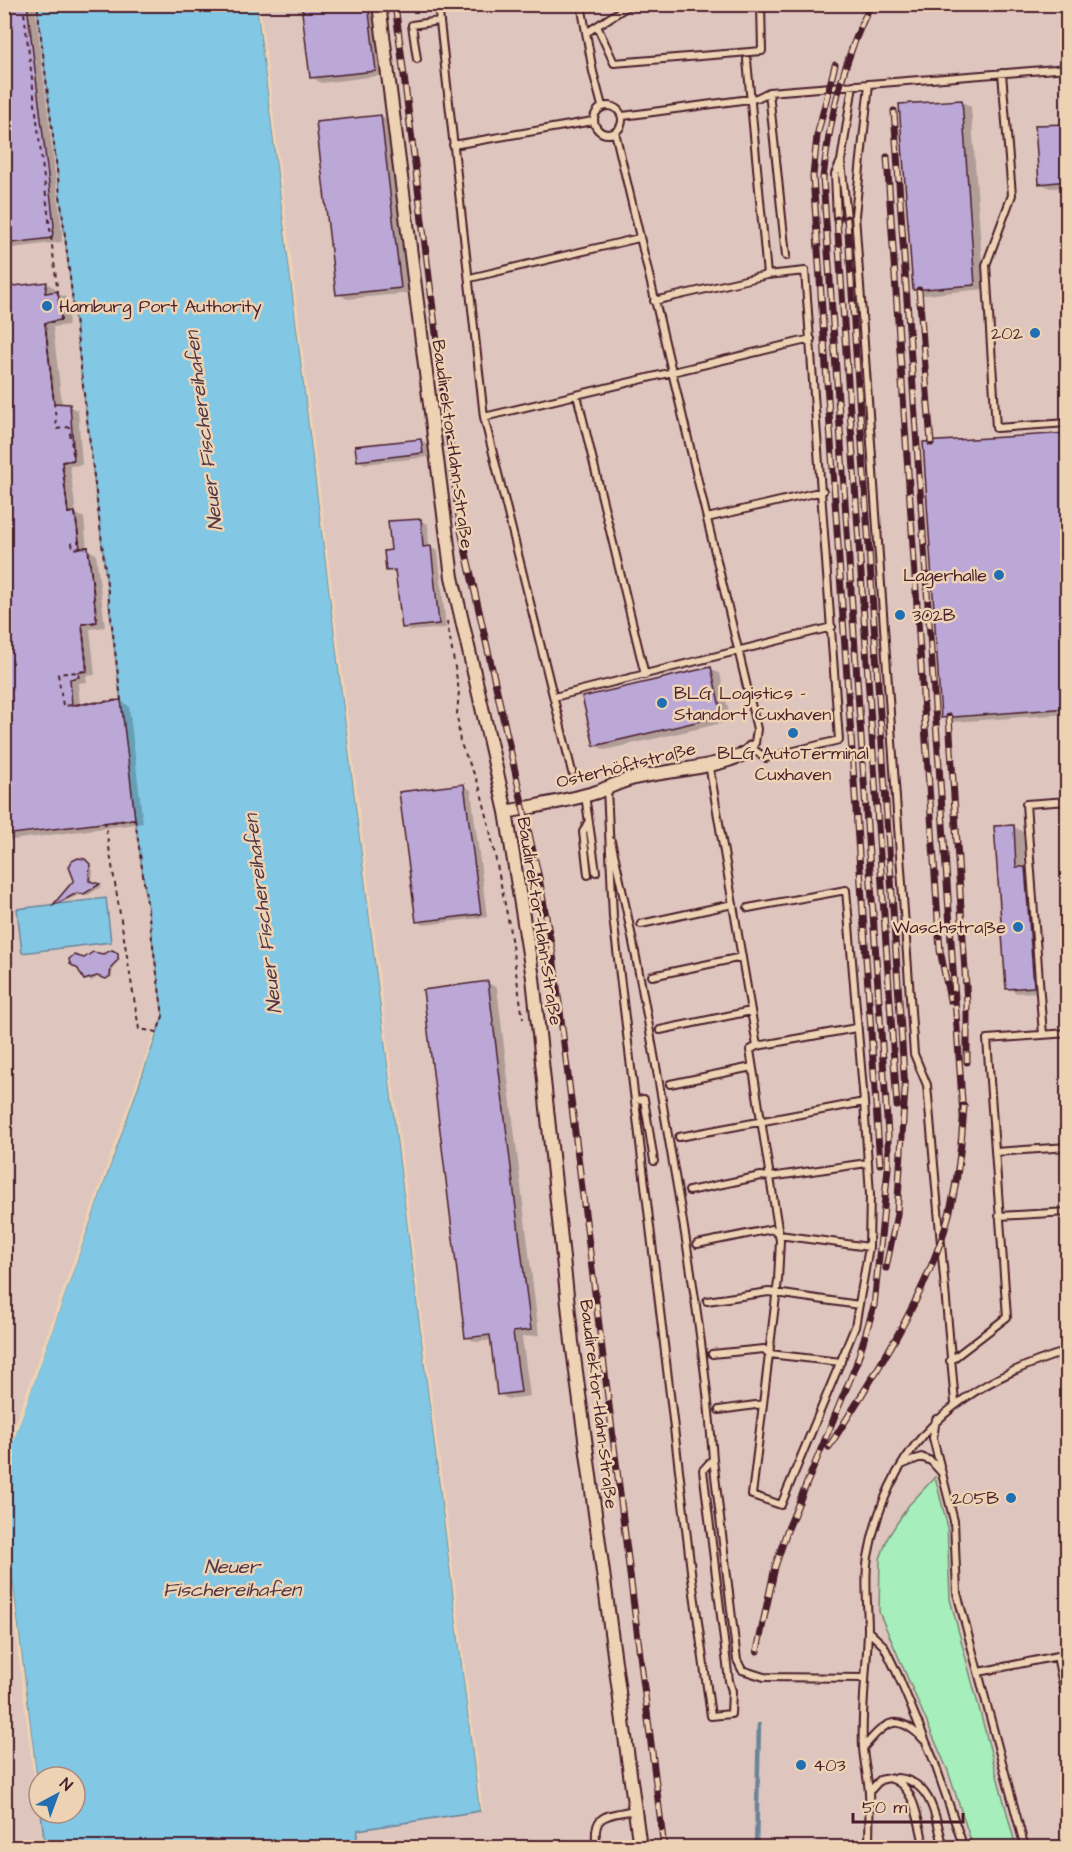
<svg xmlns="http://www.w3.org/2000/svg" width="1072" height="1852" font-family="'Architects Daughter',sans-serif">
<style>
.built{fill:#dec5be}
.green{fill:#a6eebb;stroke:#788673;stroke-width:1.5}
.water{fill:#82c7e3;stroke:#6c8499;stroke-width:1.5}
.pier{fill:#edd2b4}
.shadow{fill:#0003}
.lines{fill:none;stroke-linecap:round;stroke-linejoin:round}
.stream{stroke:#6c8499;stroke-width:4.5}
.building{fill:#bba8d7;stroke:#4a1f2b;stroke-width:1.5}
.lane-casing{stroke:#4a1f2b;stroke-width:10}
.street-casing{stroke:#4a1f2b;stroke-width:16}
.path{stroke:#4a1f2b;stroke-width:2;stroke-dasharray:4.5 4.5;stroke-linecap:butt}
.lane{stroke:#edd2b4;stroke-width:6}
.street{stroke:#edd2b4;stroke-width:12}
.rail-casing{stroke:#4a1f2b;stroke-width:7}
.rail{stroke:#edd2b4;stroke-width:4.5;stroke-dasharray:14;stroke-linecap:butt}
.poi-dot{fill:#1f6fb2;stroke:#edd2b4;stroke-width:2}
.labels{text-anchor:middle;stroke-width:5;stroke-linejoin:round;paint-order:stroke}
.poi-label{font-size:18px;fill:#4a1f2b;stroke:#edd2b4;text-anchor:start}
.street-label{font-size:18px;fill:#4a1f2b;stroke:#edd2b4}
.water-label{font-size:20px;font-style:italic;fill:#523847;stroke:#edd2b4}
</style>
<rect width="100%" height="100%" fill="#edd2b4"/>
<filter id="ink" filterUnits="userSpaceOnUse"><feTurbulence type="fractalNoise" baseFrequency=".0167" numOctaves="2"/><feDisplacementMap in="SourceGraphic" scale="12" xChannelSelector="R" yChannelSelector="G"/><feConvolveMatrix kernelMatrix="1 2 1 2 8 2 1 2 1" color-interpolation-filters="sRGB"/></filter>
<g filter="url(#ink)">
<!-- built -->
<path class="built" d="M37,4l98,815 28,197 -158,449 -1,-1460z
M257,5h810v1842h-712l3,-17 122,-20z
M4,1519l35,294 6,34h-40z"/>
<!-- green -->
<path class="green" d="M935,1477l12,47 3,75 66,248h-43l-25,-76 -69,-159 1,-53 8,-22 20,-31z"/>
<!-- water -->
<path class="water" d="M37,5h220l223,1806 -122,19 -3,17h-310l-4,-34h34v-36h-36v21l-34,-279 -1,-54 159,-449 -28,-197z
M106,898l5,44 -89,11 -5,-44z"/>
<!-- pier -->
<path class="pier" d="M260,4l223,1806 -3,1 -223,-1806z
M154,1032h3l-152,433 -1,-10z
M5,1519l34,279v3l-3,-3 -32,-255z"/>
<!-- shadow -->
<path class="shadow" d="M4,4h31l27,227v11l-58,7z
M303,4h73l9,71 -64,8 -9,-6z
M962,101l9,6 13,182 -60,6 -9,-6z
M381,116l9,6 20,171 -63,6 -9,-5z
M1068,125v62l-18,1 -10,-5z
M46,283l9,5 -1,5 12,4 3,28 -16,2 9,78 16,5 4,55 -12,1 6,48 8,4 3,31 9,5 9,73 -15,2 5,46 -9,1 1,6 -9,1 2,23 41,-5 8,5 14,117 -139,18v-553z
M1068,434v280l-116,8 -10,-5z
M421,440l7,4 1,13 -64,7 -7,-4z
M420,520l8,4 1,23 9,4 8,77 -36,3 -7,-4 -6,-53 -10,-3 5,-20z
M710,668l10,6 11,47 -126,29 -10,-5z
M464,786l7,4 16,127 -63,8 -7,-4z
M1013,826l10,6 2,36 9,6 9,118 -26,1 -9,-5z
M88,862l5,8 -1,13 10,3 -14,9 -7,-1 -27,12z
M118,954l2,5 -7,8 -1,10 -6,2 -7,-3 -7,5 -6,-2 -1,-20z
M488,983l9,5 42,347 -17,2 8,59 -22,3 -9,-5 -7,-54 -16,2 -10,-5z
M619,1842l9,6h-23v-4z"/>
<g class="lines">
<!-- stream -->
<path class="stream" d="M756,1848l3,-123"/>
</g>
<!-- building -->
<path class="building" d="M4,4h23l27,221 -2,13 -48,6z
M301,4h67l8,67 -66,7z
M962,100l13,185 -62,5 -14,-186z
M381,115l20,173 -65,7 -20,-173z
M1068,124v57l-29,3 -4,-59z
M47,282l-2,11 13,-2 3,29 -16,3 9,80 16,1 4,56 -12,2 6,51 7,-1 5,36 8,-1 9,75 -15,2 5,47 -9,1 1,5 -9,2 2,26 49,-5 14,119 -131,16 1,-548z
M1068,433v275l-127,10 -18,-276z
M421,439l2,14 -66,8 -2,-15z
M421,519l2,28 8,-1 8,78 -37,4 -7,-58 -9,1 -2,-20 7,-1 -3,-29z
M711,667l11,49 -128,30 -12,-49z
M464,784l17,130 -65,8 -17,-130z
M1014,825l2,42h9l9,120 -28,2 -12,-163z
M78,858l7,1 5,5 -1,17 11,3 -16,10 -7,-1 -25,13 22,-26 -5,-13 3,-6z
M112,950l6,3v7l-7,7 -1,9 -4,3 -9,-3 -13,4 -6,-11 -8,-5 -1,-5 5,-4 10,3 9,-6 10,2z
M488,981l43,349 -18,2 8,60 -24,3 -7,-60 -25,3 -42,-348z"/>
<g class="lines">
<!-- lane casing -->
<g class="lane-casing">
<path id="lane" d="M438,4l46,413 88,355
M581,4l12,68 9,34
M597,26l17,37 148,-12 -1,-47
M586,33l45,-29
M417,59l-5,-34 27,-4
M747,60l20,215
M1002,73l10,122 -26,70 10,163 72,-5
M869,84l-14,131 59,839 13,31 28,318
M769,92l17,164
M594 120a14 14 0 1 1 28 0a14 14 0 1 1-28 0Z
M623,116l134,-18 12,-6 299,-24
M615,132l142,597 -2,14 -4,5 15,10 73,-18 -34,-469 -38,4 -113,26
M453,145l140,-24
M841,162l6,56
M837,219l-2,-45 6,-13 12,-76
M470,278l169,-40
M577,395l68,280
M484,417l327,-78
M707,518l116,-27
M554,697l278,-70
M709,764l48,282 99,-18
M607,788l6,129 79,662 19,137 20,-2 1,-23 -3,-10 -26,-211 10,-11c-8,-109 -26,-217 -45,-324 -17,-99 -34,-197 -57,-294
M585,795l11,77
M587,824l-4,8 5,43
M748,908l98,-18 18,212 6,93 -1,52 -14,80 -74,178 -29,-10 26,-215 2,-39 -30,-191 7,-4
M641,924l92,-20
M652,976l90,-19
M660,1030l91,-19
M1043,1035l-17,-231 42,-3
M670,1084l82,-17
M635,1100l9,-1 10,62
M679,1137l185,-35
M995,1152l73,-5
M689,1191l72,-15 9,1 97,-14
M999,1216l69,-4
M697,1244l75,-15 7,6 90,12
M707,1301l62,-9 90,13
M712,1354l52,-5 5,5 72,8
M950,1361l57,-44 -20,-278 81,-6
M719,1410l44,-6
M936,1419l-3,19 21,83 3,72 68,255
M713,1459l24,201 5,10 22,7 100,1
M904,1464l17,-7 10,4 10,11
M868,1631l16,15 13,27 37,88 30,87
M1057,1656l11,53
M979,1672l89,-18
M864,1747c22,-26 33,-35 60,-7
M897,1778c35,2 39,42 47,70
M869,1792l11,-12 9,-2c27,6 29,46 36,70
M597,1848c-6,-35 9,-32 37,-38
M869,1848c0,-19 1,-37 0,-55 -1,-15 -5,-30 -6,-45 -2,-40 4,-79 5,-118 0,-24 -4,-50 0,-73 20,-115 92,-174 200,-206"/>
</g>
<!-- street casing -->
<g class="street-casing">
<path id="street" d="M379,4l73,573 54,235 27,166 39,364 68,506
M506,812c29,-6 62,-11 91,-20 11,-4 22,-10 34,-13 28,-8 104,-12 120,-31"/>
</g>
<!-- path -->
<path class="path" d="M23,4l38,316 -16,3 12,106 12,-2 5,33 -12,2 6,51 7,-1 4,30 -7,1 1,6 15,-2 9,75 -15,2 5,47 -29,3 5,32 58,-6 -84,-696
M447,621l12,70 -2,23 3,28 19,43 8,31 21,103 15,100
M135,819l28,197 -6,16 -18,-3 -34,-206z"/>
<!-- lane -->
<use href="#lane" class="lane"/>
<!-- street -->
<use href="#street" class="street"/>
<!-- rail casing -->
<g class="rail-casing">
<path id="rail" d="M395,4l65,522 79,352 14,77 111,893
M835,65l-18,71 -4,40 67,988
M894,111l69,1004
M887,157l53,793 10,50
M847,218l58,871 -8,125 -11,54
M837,219l60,887
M919,290l12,153
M949,717l18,286v59
M829,1447c40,-64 84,-129 110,-201 17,-44 22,-93 25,-140
M757,1651l18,-84 12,-36 69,-166 18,-59 14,-138v-34l-65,-956c7,-62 20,-117 48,-174"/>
</g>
<!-- rail -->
<use href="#rail" class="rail"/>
</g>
</g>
<!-- markers -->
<g class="poi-dot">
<circle cx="47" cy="306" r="6"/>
<circle cx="1035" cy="333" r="6"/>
<circle cx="999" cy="575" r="6"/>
<circle cx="900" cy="615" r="6"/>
<circle cx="662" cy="703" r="6"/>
<circle cx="793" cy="733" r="6"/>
<circle cx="1018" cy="927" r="6"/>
<circle cx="1011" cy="1498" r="6"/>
<circle cx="801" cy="1765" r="6"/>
</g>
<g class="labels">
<!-- poi labels -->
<g class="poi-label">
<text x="59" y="312">Hamburg Port Authority</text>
<text x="1023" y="339" text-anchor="end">202</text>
<text x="987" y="581" text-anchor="end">Lagerhalle</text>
<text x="912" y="621">302B</text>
<text x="674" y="699">BLG Logistics -<tspan x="674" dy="21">Standort Cuxhaven</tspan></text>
<text x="793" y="759" text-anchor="middle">BLG AutoTerminal<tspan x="793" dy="21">Cuxhaven</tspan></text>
<text x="1006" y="933" text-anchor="end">Waschstraße</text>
<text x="999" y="1504" text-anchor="end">205B</text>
<text x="813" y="1771">403</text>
</g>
<!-- street labels -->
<g class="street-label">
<text transform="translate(453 444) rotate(82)" y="6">Baudirektor-Hahn-Straße</text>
<text transform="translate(626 765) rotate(-14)" y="6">Osterhöftstraße</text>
<text transform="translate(540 921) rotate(81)" y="6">Baudirektor-Hahn-Straße</text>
<text transform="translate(599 1404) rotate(83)" y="6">Baudirektor-Hahn-Straße</text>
</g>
<!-- water labels -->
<g class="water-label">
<text transform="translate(203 431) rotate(-97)" y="7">Neuer Fischereihafen</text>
<text transform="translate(262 914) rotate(-97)" y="7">Neuer Fischereihafen</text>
<text x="232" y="1573">Neuer<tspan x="232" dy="23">Fischereihafen</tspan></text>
</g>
</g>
<!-- margin -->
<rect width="1072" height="1852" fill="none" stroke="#edd2b4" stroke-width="24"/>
<rect x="12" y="12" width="1048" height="1828" fill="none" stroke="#4a1f2b" stroke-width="2" filter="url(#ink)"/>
<!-- north arrow -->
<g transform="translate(57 1795) rotate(41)"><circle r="28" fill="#edd2b4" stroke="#ac8a7d" stroke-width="1.5"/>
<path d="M0-4.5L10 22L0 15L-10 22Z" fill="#1f6fb2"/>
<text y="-9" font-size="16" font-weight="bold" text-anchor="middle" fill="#4a1f2b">N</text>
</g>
<!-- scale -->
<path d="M853 1813v9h110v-9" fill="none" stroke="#4a1f2b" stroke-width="3"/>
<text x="862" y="1813" font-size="18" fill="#4a1f2b" stroke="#edd2b4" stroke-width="4.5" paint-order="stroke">50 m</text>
</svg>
